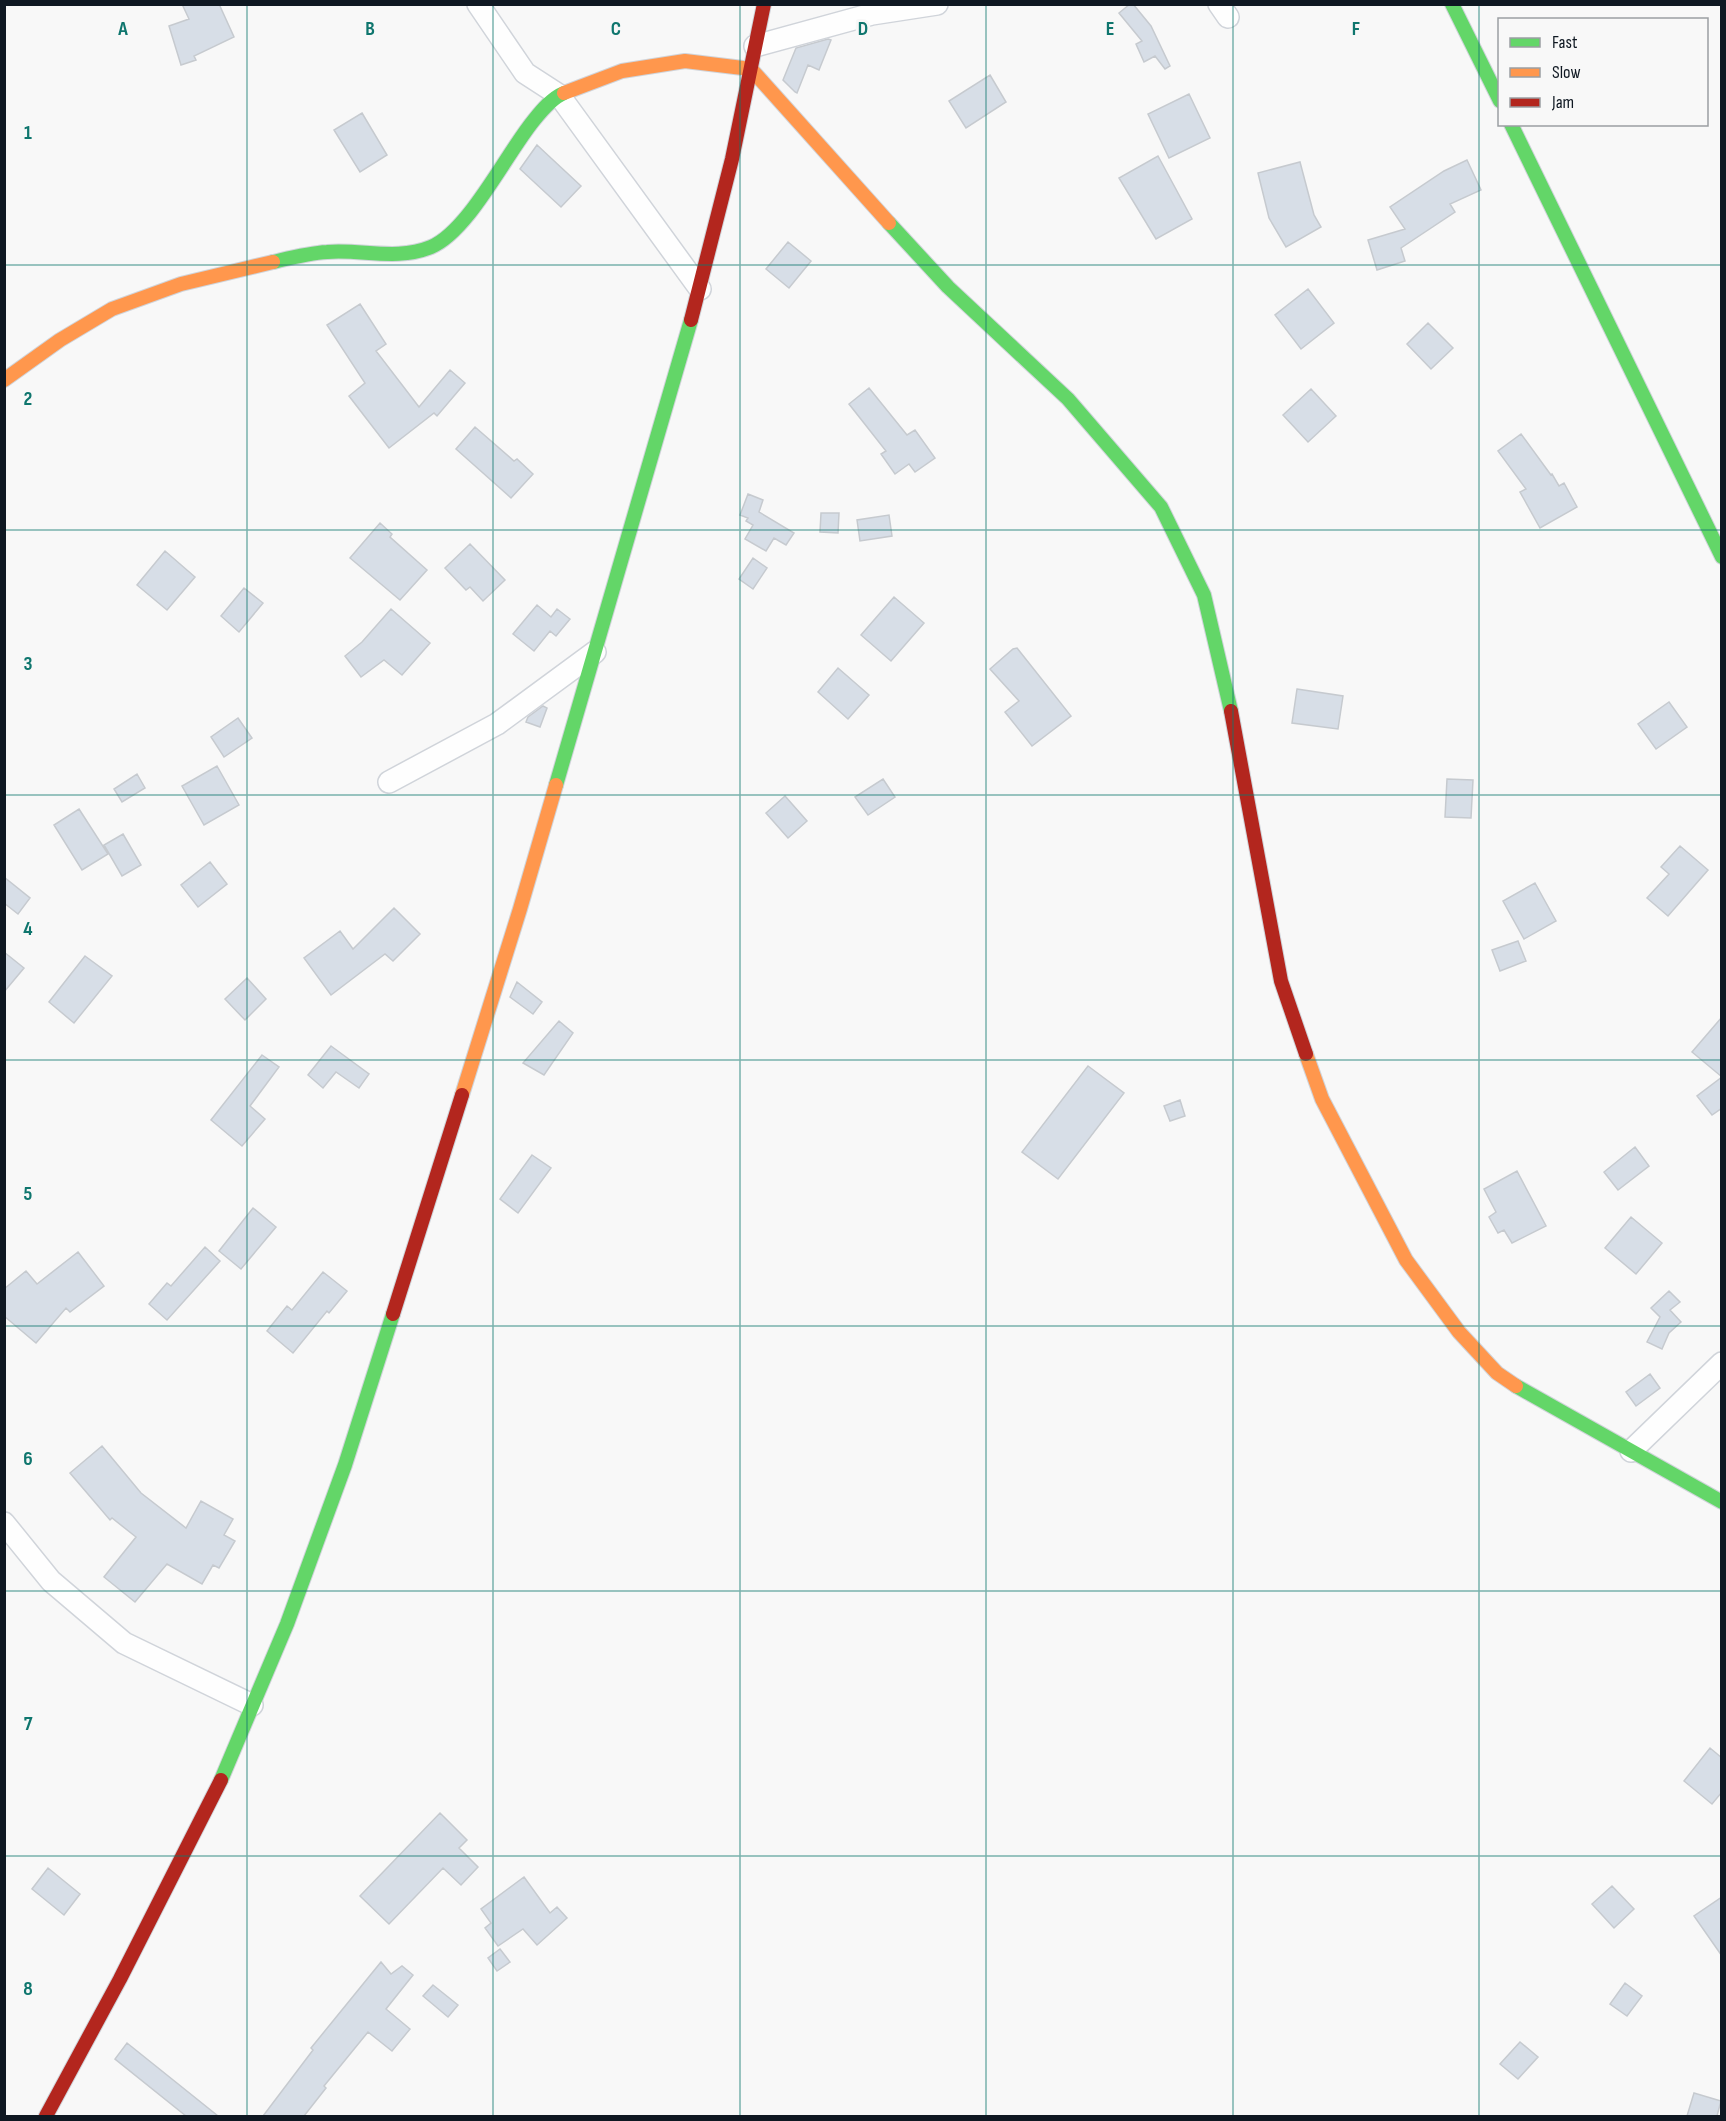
<svg xmlns="http://www.w3.org/2000/svg" width="1726" height="2121" font-family="'Sofia Sans Condensed',sans-serif">
<style>
.building{fill:#d7dee7;stroke:#c6cacf;stroke-width:1.5}
.lines{fill:none;stroke-linecap:round;stroke-linejoin:round}
.street-casing{stroke:#d0d4da;stroke-width:24}
.fast-casing{stroke:#d0d4da;stroke-width:16}
.slow-casing{stroke:#d0d4da;stroke-width:16}
.jam-casing{stroke:#d0d4da;stroke-width:16}
.street{stroke:#fefefe;stroke-width:21}
.fast{stroke:#63d668;stroke-width:14}
.slow{stroke:#ff974d;stroke-width:14}
.jam{stroke:#b3261e;stroke-width:14}
.grid{fill:none;stroke:#0f766e;stroke-width:1.5;stroke-opacity:0.55}
.grid-label{font-size:20px;text-anchor:middle;font-weight:bold;fill:#0f766e;stroke:#f8f8f8;stroke-width:6;stroke-linejoin:round;paint-order:stroke}
</style>
<rect width="100%" height="100%" fill="#f8f8f8"/>
<!-- building -->
<path class="building" d="M182,4h37l15,33 -40,19 2,4 -15,5 -12,-39 20,-7z
M1130,4h3l18,22 19,40 -5,3 -10,-13 -11,6 -8,-18 6,-3 -23,-28z
M828,39l3,1 -12,30 -11,-5 -11,28 -2,-1 -12,-12 13,-32z
M990,75l16,27 -40,26 -17,-27z
M1189,94l21,44 -41,20 -21,-44z
M362,113l25,42 -27,17 -26,-42z
M537,145l44,41 -20,21 -41,-38z
M1158,156l34,63 -36,20 -37,-61z
M1467,160l14,30 -31,14 5,8 -54,36 4,13 -28,9 -9,-30 37,-11 -15,-22 54,-36z
M1300,162l14,53 7,12 -35,20 -17,-29 -11,-45z
M788,242l23,19 -22,27 -23,-19z
M1308,289l26,34 -33,26 -26,-34z
M360,304l26,40 -10,7 43,56 31,-37 15,13 -28,33 -3,-3 -45,35 -40,-52 16,-13 -38,-58z
M1428,323l25,25 -22,21 -24,-25z
M869,388l38,47 8,-5 20,28 -20,14 -6,-8 -14,10 -14,-20 5,-3 -37,-47z
M1311,389l25,27 -28,26 -25,-27z
M475,427l39,34 3,-2 16,15 -22,24 -55,-49z
M1521,434l30,41 1,-1 7,12 5,-3 13,24 -37,21 -20,-36 6,-3 -28,-38z
M748,494l15,6 -4,12 35,21 -8,12 -12,-7 -8,13 -21,-12 8,-14 -7,-4 2,-3 -8,-3z
M821,513h18l-1,20 -18,-1z
M889,515l3,21 -32,5 -3,-21z
M380,523l12,11 -2,3 37,33 -27,30 -50,-42z
M470,544l35,36 -22,21 -13,-14 -4,3 -21,-22z
M165,551l30,26 -28,33 -30,-25z
M753,558l14,10 -14,21 -14,-10z
M244,588l19,15 -24,29 -18,-16z
M894,597l30,26 -33,38 -30,-26z
M537,605l14,12 6,-8 13,10 -14,17 -6,-5 -16,20 -21,-17z
M391,609l39,34 -28,32 -18,-15 -23,17 -16,-21 17,-14z
M1017,648l54,68 -39,30 -27,-34 14,-11 -29,-32 23,-20z
M838,668l31,27 -21,24 -30,-27z
M1297,689l46,7 -5,33 -46,-6z
M1669,702l18,25 -31,22 -18,-25z
M543,706l4,2 -7,19 -14,-5 2,-5z
M238,718l14,20 -28,19 -13,-20z
M217,766l22,39 -35,20 -22,-39z
M137,774l8,14 -23,14 -8,-13z
M883,779l12,18 -27,18 -13,-18z
M1447,779l26,1 -2,38 -26,-1z
M785,796l22,25 -19,17 -22,-25z
M79,809l29,45 -26,16 -28,-45z
M123,834l18,31 -19,11 -18,-31z
M1680,846l28,24 -40,46 -21,-18 22,-24 -8,-7z
M210,862l17,22 -29,23 -17,-22z
M4,877l26,21 -12,16 -14,-11z
M1535,883l21,38 -32,18 -21,-38z
M394,908l26,26 -27,27 -8,-7 -54,41 -27,-37 36,-27 13,18z
M1518,941l8,20 -26,10 -8,-21z
M4,952l20,16 -20,24z
M85,956l27,20 -38,47 -25,-21z
M247,978l19,21 -21,21 -20,-21z
M517,982l25,20 -9,12 -23,-17z
M1722,1017v60l-30,-25z
M559,1021l14,12 -29,42 -21,-12z
M331,1046l38,28 -10,14 -23,-16 -13,16 -15,-13z
M262,1055l17,12 -29,39 15,13 -23,27 -31,-26z
M1088,1066l36,27 -66,86 -36,-27z
M1722,1077v31l-10,7 -15,-19z
M1180,1100l5,16 -15,5 -6,-15z
M1635,1147l14,19 -31,24 -14,-18z
M532,1155l19,13 -33,45 -18,-14z
M1517,1171l29,55 -34,17 -8,-13 -6,3 -9,-16 7,-5 -12,-23z
M253,1208l23,19 -35,42 -22,-18z
M1631,1217l31,26 -26,31 -31,-26z
M205,1247l15,14 -53,59 -18,-16 18,-21 4,3z
M78,1252l26,34 -34,26 -4,-4 -30,35 -32,-27v-27l22,-18 11,13z
M323,1272l24,19 -18,22 -2,-2 -34,42 -26,-22 20,-25 5,4z
M1669,1291l11,11 -10,8 11,12 -12,11 -7,16 -15,-7 13,-25 -9,-9z
M1650,1374l10,14 -24,18 -10,-14z
M102,1446l39,47 45,35 15,-27 32,18 -9,16 11,6 -16,27 -6,-3 -11,19 -35,-20 -32,38 -31,-25 32,-40 -24,-19 -2,2 -40,-47z
M1710,1748l12,10v34l-10,12 -28,-23z
M440,1813l27,27 -8,8 19,19 -17,18 -18,-17 -54,56 -29,-28z
M48,1868l32,26 -16,21 -32,-26z
M524,1877l26,36 7,-6 10,11 -30,27 -14,-16 -25,17 -13,-18 6,-5 -10,-14z
M1612,1886l22,23 -20,19 -22,-24z
M1722,1897v59l-28,-40z
M500,1949l10,13 -13,9 -9,-13z
M381,1962l10,12 11,-8 11,9 -27,34 24,20 -18,22 -24,-19 -44,54 2,2 -22,28h-41l50,-66 -2,-2z
M1625,1983l17,13 -15,20 -17,-12z
M433,1985l25,20 -10,12 -25,-21z
M1520,2042l18,15 -20,22 -18,-15z
M127,2043l91,73h-32l-71,-57z
M1694,2093l27,8 -4,15h-30z"/>
<g class="lines">
<!-- street casing -->
<g class="street-casing">
<path id="street" d="M478,4l47,69 34,22 141,194
M1219,4l9,13
M755,46l117,-32 65,-10
M389,782l108,-58 98,-72
M1631,1451l91,-88
M4,1523l47,58 73,62 128,62"/>
</g>
<!-- fast casing -->
<g class="fast-casing">
<path id="fast" d="M1452,4l48,97
M1511,124l211,433
M889,223l59,64 120,112 93,108 43,88 27,116
M273,262c17,-4 36,-9 54,-10 35,-3 70,9 104,-5 38,-16 75,-93 103,-127 8,-10 18,-22 30,-27
M556,785l135,-465
M1516,1386l206,116
M221,1780l66,-156 58,-159 48,-151"/>
</g>
<!-- slow casing -->
<g class="slow-casing">
<path id="slow" d="M564,93l58,-22 63,-10 66,8 138,154
M4,380l56,-40 52,-31 69,-25 92,-22
M1306,1054l16,45 84,161 53,72 38,41 19,13
M462,1095l58,-186 36,-124"/>
</g>
<!-- jam casing -->
<g class="jam-casing">
<path id="jam" d="M691,320l41,-161 32,-155
M1231,711l50,270 25,73
M393,1314l69,-219
M46,2116l74,-137 101,-199"/>
</g>
<!-- street -->
<use href="#street" class="street"/>
<!-- fast -->
<use href="#fast" class="fast"/>
<!-- slow -->
<use href="#slow" class="slow"/>
<!-- jam -->
<use href="#jam" class="jam"/>
</g>
<!-- grid -->
<path class="grid" d="M247,4v2112M493,4v2112M740,4v2112M986,4v2112M1233,4v2112M1479,4v2112M4,265h1718M4,530h1718M4,795h1718M4,1060h1718M4,1326h1718M4,1591h1718M4,1856h1718"/>
<g class="grid-label">
<text x="123" y="35">A</text>
<text x="370" y="35">B</text>
<text x="616" y="35">C</text>
<text x="863" y="35">D</text>
<text x="1110" y="35">E</text>
<text x="1356" y="35">F</text>
<text x="28" y="139">1</text>
<text x="28" y="405">2</text>
<text x="28" y="670">3</text>
<text x="28" y="935">4</text>
<text x="28" y="1200">5</text>
<text x="28" y="1465">6</text>
<text x="28" y="1730">7</text>
<text x="28" y="1995">8</text>
</g>
<!-- border -->
<rect width="1726" height="2121" fill="none" stroke="#0f1822" stroke-width="12"/>
<!-- legend -->
<rect x="1498" y="18" width="210" height="108" fill="#f8f8f8" stroke="#9b9ea2" stroke-width="1.5"/>
<rect x="1510" y="38" width="30" height="9" fill="#63d668" stroke="#9b9ea2" stroke-width="1.5"/>
<text x="1552" y="48" font-size="18" fill="#0f1822">Fast</text>
<rect x="1510" y="68" width="30" height="9" fill="#ff974d" stroke="#9b9ea2" stroke-width="1.5"/>
<text x="1552" y="78" font-size="18" fill="#0f1822">Slow</text>
<rect x="1510" y="98" width="30" height="9" fill="#b3261e" stroke="#9b9ea2" stroke-width="1.5"/>
<text x="1552" y="108" font-size="18" fill="#0f1822">Jam</text>
</svg>
